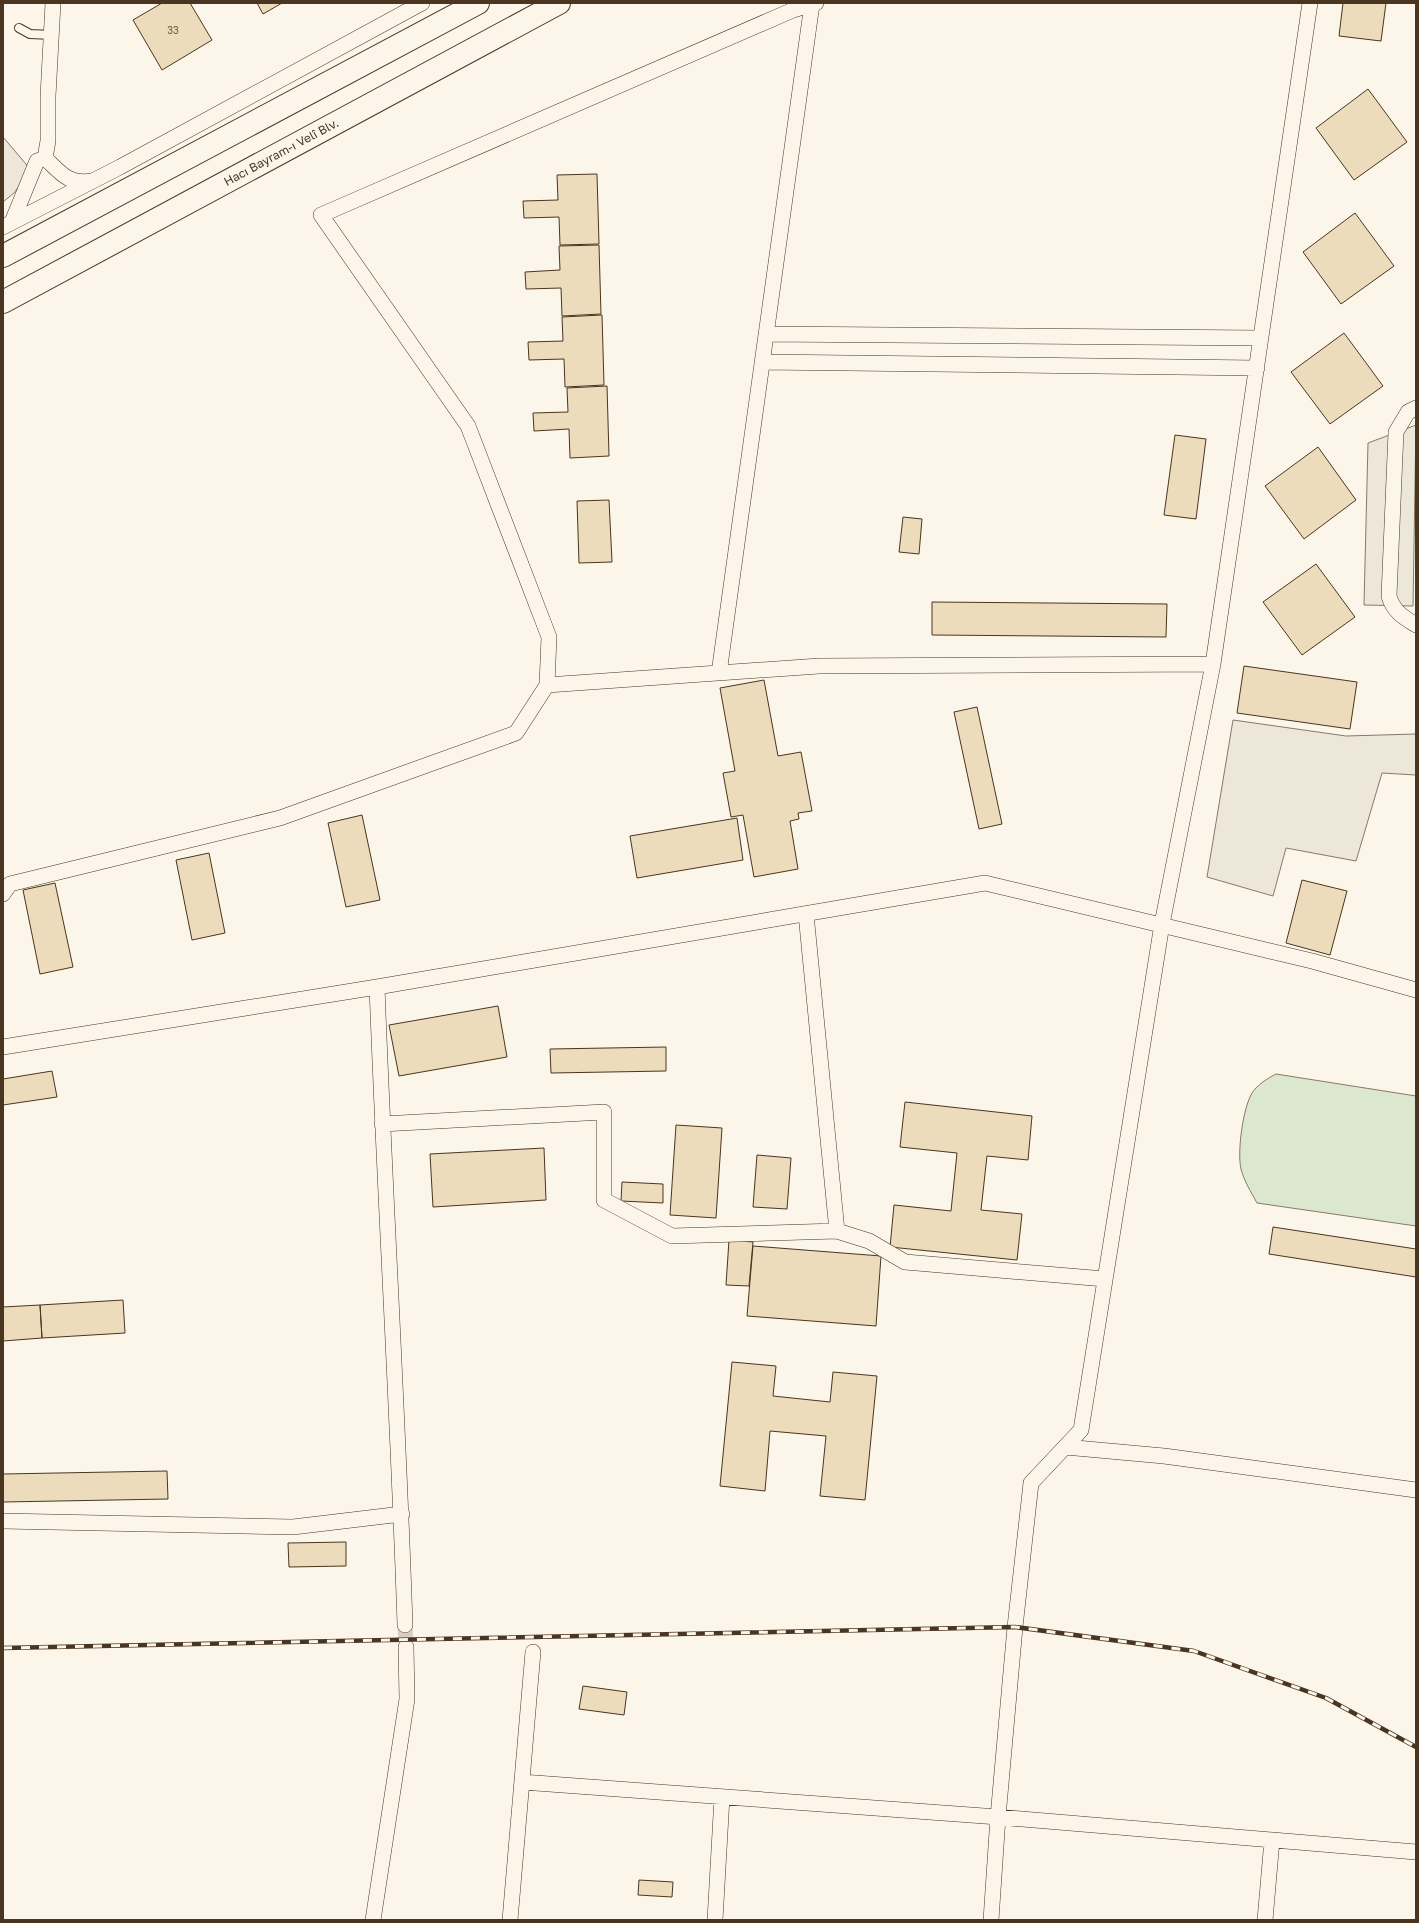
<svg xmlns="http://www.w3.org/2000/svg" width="1419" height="1923" font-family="'Golos Text',sans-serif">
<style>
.green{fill:#dce7d0;stroke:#887966}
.parking{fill:#ede7d9;stroke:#887966}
.building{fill:#ecdcbc;stroke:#4a3520}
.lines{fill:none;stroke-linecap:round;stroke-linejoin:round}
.minor-tunnel{stroke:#d8cfc1;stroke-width:15;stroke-dasharray:15 8;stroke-linecap:butt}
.service-casing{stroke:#4a3520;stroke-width:10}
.minor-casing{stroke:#4a3520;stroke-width:16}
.trunk-casing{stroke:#4a3520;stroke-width:24}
.service{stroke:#fbf6e9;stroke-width:8}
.minor{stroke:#fbf6e9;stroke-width:15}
.trunk{stroke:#fbf6e9;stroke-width:22}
.rail-casing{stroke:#4a3520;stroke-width:4.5}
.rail{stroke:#fbf6e9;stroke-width:3;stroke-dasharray:9;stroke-linecap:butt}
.labels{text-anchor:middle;stroke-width:3;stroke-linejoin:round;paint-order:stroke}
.number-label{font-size:10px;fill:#725f47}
.street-label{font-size:12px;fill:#4a3520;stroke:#fbf6e9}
</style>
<rect width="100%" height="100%" fill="#fbf6e9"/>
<!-- green -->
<path class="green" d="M1276,1074l140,22v130l-159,-23c-6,-11 -13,-22 -16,-34 -4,-17 2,-61 11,-76 5,-8 16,-15 24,-19z"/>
<!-- parking -->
<path class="parking" d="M3,137l28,33 -17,23 -11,9z
M1416,425l-3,181 -49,-1 4,-162z
M1233,720l113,16 70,-2v41l-34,-2 -26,88 -70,-13 -13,48 -66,-19z"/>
<!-- building -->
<path class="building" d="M162,3h28l22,37 -50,30 -29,-50z
M257,3h25l-19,11z
M1343,3h43l-5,38 -42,-5z
M1368,89l39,53 -53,38 -38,-52z
M597,174l2,70 -39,1 -1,-28 -35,1 -1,-17 35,-1 -1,-25z
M1355,213l39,53 -53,38 -38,-52z
M599,245l2,69 -39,2 -1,-28 -35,1 -1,-17 35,-2 -1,-24z
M602,315l2,70 -39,2 -1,-28 -35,1 -1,-18 35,-1 -1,-24z
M1344,333l39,53 -53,38 -39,-52z
M607,386l2,70 -39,2 -1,-29 -35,2 -1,-18 35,-1 -1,-24z
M1175,435l31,4 -10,80 -32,-4z
M1318,447l38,53 -52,39 -39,-53z
M609,500l3,62 -33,1 -2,-62z
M903,517l19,2 -3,35 -20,-2z
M1316,564l39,53 -53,38 -39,-53z
M932,602l235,2 -1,33 -234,-2z
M1244,666l113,16 -7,47 -113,-16z
M764,680l14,76 23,-4 11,59 -14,2 1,6 -9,2 8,48 -44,8 -11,-62 -12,2 -8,-44 12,-2 -15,-83z
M977,707l25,117 -23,5 -25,-117z
M362,815l18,85 -34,7 -18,-84z
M737,818l6,42 -106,18 -7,-42z
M209,853l16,80 -33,7 -16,-80z
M1302,880l45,11 -17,64 -44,-12z
M55,883l18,84 -33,7 -17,-84z
M498,1006l9,51 -108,19 -10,-51z
M666,1047v24l-115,2 -1,-24z
M52,1071l5,26 -54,8v-26z
M905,1102l127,14 -4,44 -41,-4 -6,54 41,4 -5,46 -127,-13 4,-42 57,6 6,-58 -57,-6z
M676,1125l46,3 -6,90 -46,-3z
M544,1148l2,52 -113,7 -3,-53z
M757,1155l34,3 -4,51 -34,-2z
M622,1182l41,2v19l-42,-2z
M1273,1227l143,22v28l-147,-23z
M729,1240l24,2 -4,44 -23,-1z
M753,1246l128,10 -5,70 -129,-10z
M123,1300l2,33 -83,5 -2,-33z
M40,1305l2,33 -39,3v-34z
M732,1362l44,4 -3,30 57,6 3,-30 44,4 -12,124 -45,-4 6,-60 -56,-5 -5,60 -45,-5z
M167,1471l1,28 -165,3v-28z
M346,1542v24l-57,1 -1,-24z
M583,1686l44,6 -3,23 -45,-6z
M639,1880l34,2 -1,15 -34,-2z"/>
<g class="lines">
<!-- minor-tunnel -->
<path class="minor-tunnel" d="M405,1625l1,22"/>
<!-- service casing -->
<g class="service-casing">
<path id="service" d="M19,28l11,6 22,1"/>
</g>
<!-- minor casing -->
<g class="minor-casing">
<path id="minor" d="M45,158l3,-17v-45l5,-93
M45,158c15,14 23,27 46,23
M12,222l25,-61 8,-3
M3,227l117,-60 302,-164
M766,334l495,4
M763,362l494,6
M1416,408l-8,4 -12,20 -7,164c4,15 14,21 27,29
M719,673l93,-669
M547,685l2,-48 -81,-211 -147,-211 472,-205 23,-7
M3,894l7,-10 270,-66 236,-85 31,-48 272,-19 394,-2
M806,914l31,317
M377,987c8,213 21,425 28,638
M3,1047l374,-60 608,-104 327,78 104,29
M382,1124l222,-12v88l68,36 165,-5 32,10 36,21 200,17
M1065,1447l99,9 252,34
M3,1521l290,6 109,-13
M522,1782l476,35 418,35
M373,1920l34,-221 -1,-52
M510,1920l23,-268
M715,1920l7,-123
M991,1920l7,-103 17,-190 16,-144 50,-53 81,-506 51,-260 97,-661
M1265,1920l7,-80"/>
</g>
<!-- trunk casing -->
<g class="trunk-casing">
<g id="trunk">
<path d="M3,256l475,-253"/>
<path id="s1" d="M3,302l556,-299"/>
</g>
</g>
<!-- service -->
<use href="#service" class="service"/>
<!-- minor -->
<use href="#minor" class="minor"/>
<!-- trunk -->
<use href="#trunk" class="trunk"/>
<!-- rail casing -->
<g class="rail-casing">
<path id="rail" d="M3,1648l1012,-21 179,24 132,47 90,49"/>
</g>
<!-- rail -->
<use href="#rail" class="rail"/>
</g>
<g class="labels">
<!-- number labels -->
<g class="number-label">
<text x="173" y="34">33</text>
</g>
<!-- street labels -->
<g class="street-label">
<text dy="4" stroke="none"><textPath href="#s1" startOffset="316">Hacı Bayram-ı Velî Blv.</textPath></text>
</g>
</g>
<!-- border -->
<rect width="1419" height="1923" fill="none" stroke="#4a3520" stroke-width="8"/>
</svg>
